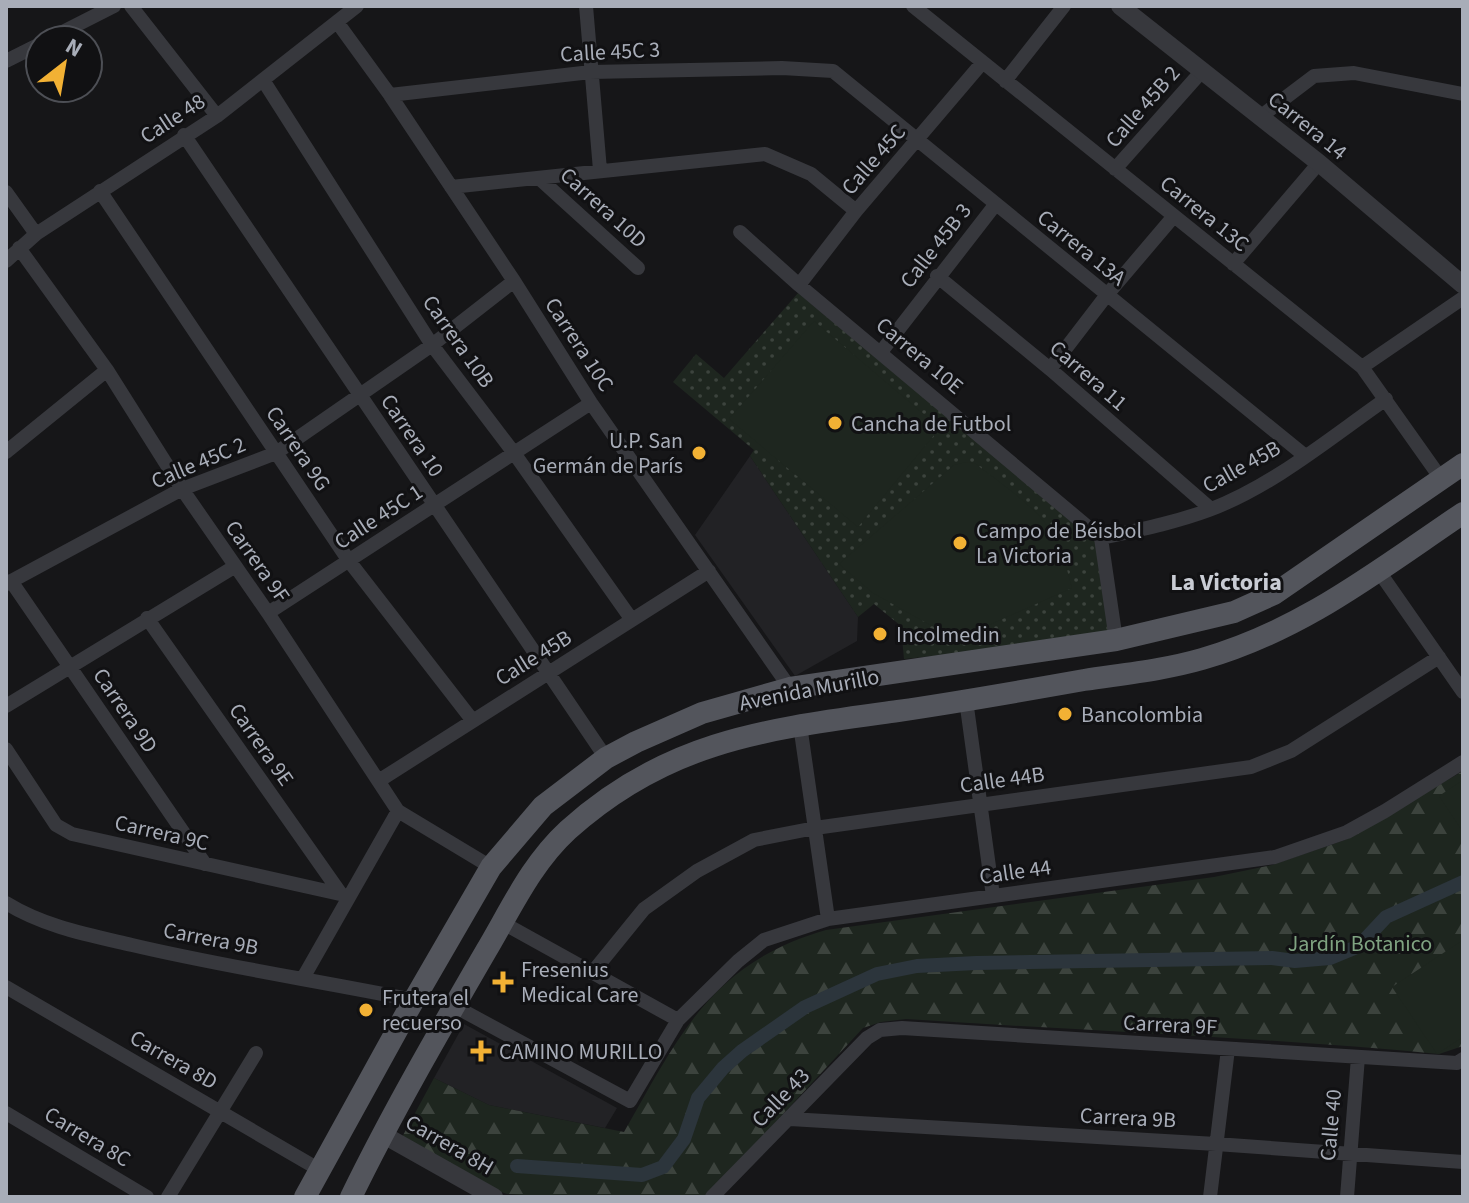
<svg xmlns="http://www.w3.org/2000/svg" width="1469" height="1203" font-family="'Source Sans 3',sans-serif">
<style>
.built{fill:#222225}
.forest{fill:url(#forest-firs)}
.park{fill:url(#park-dots)}
.pitch{fill:#1e261f}
.lines{fill:none;stroke-linecap:round;stroke-linejoin:round}
.canal{stroke:#2c353c;stroke-width:14}
.minor{stroke:#37383d;stroke-width:14}
.tertiary{stroke:#37383d;stroke-width:18}
.primary{stroke:#53555c;stroke-width:22}
.poi-dot{fill:#f2b134;stroke:#111113;stroke-width:3}
.labels{text-anchor:middle;stroke-width:6;stroke-linejoin:round;paint-order:stroke}
.street-label{font-size:22px;fill:#a8adb8;stroke:#111113}
.poi-label{font-size:22px;fill:#a8adb8;stroke:#111113;text-anchor:start}
.park-label{font-size:22px;fill:#7fa381;stroke:#111113}
.neighbourhood-label{font-size:24px;font-weight:bold;fill:#c9ccd4;stroke:#111113}
</style>
<defs>
<pattern id="forest-firs" width="22" height="20" patternUnits="userSpaceOnUse" patternTransform="scale(2)"><rect width="22" height="20" fill="#1e261f"/><path d="M5 1l3.5 6h-7zM16 11l3.5 6h-7z" fill="#3c433d"/></pattern>
<pattern id="park-dots" width="8" height="8" patternUnits="userSpaceOnUse" patternTransform="scale(2)"><rect width="8" height="8" fill="#1e261f"/><path d="M2 2h.1M6 6h.1" fill="none" stroke="#3c433d" stroke-width="1.8" stroke-linecap="round"/></pattern>
</defs>
<rect width="100%" height="100%" fill="#161618"/>
<!-- built -->
<path class="built" d="M750,456l108,161 -1,24 -62,35 -100,-141z
M464,1024l153,84 -12,20 -116,-23 -55,-27z"/>
<!-- forest -->
<path class="forest" d="M1463,771v275l-24,8c-177,-17 -355,-23 -533,-35l-25,3 -18,6 -157,169h-164l-35,-3 -17,-6 -89,-49 33,-61 55,27 135,27c55,-96 87,-169 202,-202l388,-53 58,-12 73,-25z"/>
<!-- park -->
<path class="park" d="M798,293l297,246 15,99 -206,21 -3,-33 -27,-22 -16,13 -108,-161 4,-6 -81,-68 23,-28 28,24z"/>
<!-- pitch -->
<path class="pitch" d="M814,321l126,107 -82,99 -129,-108z
M966,462l10,2c24,19 61,43 76,69 10,16 15,36 20,55l-103,46 -17,2 -31,-16 -48,-27 -34,-29 115,-99z
M1463,780v52l-24,-36z
M1463,940v97l-26,17 -45,-67z"/>
<g class="lines">
<!-- canal -->
<path class="canal" d="M517,1166l125,9 21,-8 21,-28 14,-41 25,-30 19,-17 63,-44 72,-33 40,-8 59,-3 296,-5 23,3 35,-3 29,-12 27,-29 77,-35"/>
<!-- minor -->
<path class="minor" d="M131,6l86,110
M586,6l14,164
M913,6l449,361 80,113
M337,22l53,73 124,186 77,122 199,285
M47,40l67,-34
M6,61l34,-17
M263,80l169,265 82,108 118,167
M1005,81l59,-75
M390,95l201,-23 191,-4 51,3 471,384
M1260,117l54,-41 40,-3 109,21
M184,135l422,623
M1115,169l87,-98
M540,179l98,89
M451,187l314,-33 46,20 45,37
M100,191l249,370 124,160
M6,192l30,42
M740,232l59,53 302,253 15,102
M19,248l88,122 75,119 86,124 130,198 93,56
M6,261l30,-27 181,-118 140,-110
M1233,264l86,-101
M937,276l113,93 161,140
M799,285l57,-74 126,-148
M881,352l114,-147
M1362,367l101,-69
M1050,369l56,-73 68,-80
M6,452l101,-82
M1101,538c37,-8 73,-15 108,-28 64,-24 121,-72 177,-111
M1378,570l85,122
M11,581l194,283
M6,584l176,-95 94,-36 156,-108 82,-64
M268,613l323,-210
M147,618l194,276
M966,700l27,196
M6,706l228,-139
M800,725l28,194
M6,749l50,76 16,9 277,62
M380,780l329,-209
M6,903c39,24 83,32 126,42 93,22 188,36 281,55
M503,923l175,97
M592,973l52,-64 53,-38 57,-31 61,-12 436,-61 40,-16 148,-94
M303,978l95,-167
M6,987l314,183
M454,1006l176,95 48,-81 60,-59 26,-21 64,-21 447,-62 72,-25 38,-21 78,-49
M6,1113l141,84
M790,1119l426,25 247,18
M168,1197l88,-144
M712,1197l155,-159 13,-8 22,-2 555,35 6,-4
M1210,1197l18,-148
M1347,1197l11,-140"/>
<!-- tertiary -->
<path class="tertiary" d="M1120,6l199,157 144,122
M382,1134l112,63"/>
<!-- primary -->
<path class="primary" d="M305,1197l102,-185 84,-145 52,-61 63,-48 30,-16 66,-29 88,-25 326,-48 118,-28 40,-18 189,-130
M351,1197c41,-84 88,-165 135,-246 25,-42 45,-87 82,-121 101,-91 201,-101 330,-119 62,-9 124,-20 186,-31 39,-6 80,-10 118,-21 101,-29 175,-88 261,-146"/>
</g>
<!-- markers -->
<g class="poi-dot">
<circle cx="835" cy="423" r="8"/>
<circle cx="699" cy="453" r="8"/>
<circle cx="960" cy="543" r="8"/>
<circle cx="880" cy="634" r="8"/>
<circle cx="1065" cy="714" r="8"/>
<path d="M499 970h8v8h8v8h-8v8h-8v-8h-8v-8h8z"/>
<circle cx="366" cy="1010" r="8"/>
<path d="M477 1039h8v8h8v8h-8v8h-8v-8h-8v-8h8z"/>
</g>
<g class="labels">
<!-- street labels -->
<g class="street-label">
<text transform="translate(610 51) rotate(-3)" y="8">Calle 45C 3</text>
<text transform="translate(1142 106) rotate(-49)" y="8">Calle 45B 2</text>
<text transform="translate(172 118) rotate(-33)" y="8">Calle 48</text>
<text transform="translate(1308 125) rotate(39)" y="8">Carrera 14</text>
<text transform="translate(873 159) rotate(-49)" y="8">Calle 45C</text>
<text transform="translate(604 207) rotate(42)" y="8">Carrera 10D</text>
<text transform="translate(1205 213) rotate(39)" y="8">Carrera 13C</text>
<text transform="translate(935 245) rotate(-52)" y="8">Calle 45B 3</text>
<text transform="translate(1082 247) rotate(39)" y="8">Carrera 13A</text>
<text transform="translate(459 341) rotate(55)" y="8">Carrera 10B</text>
<text transform="translate(580 344) rotate(57)" y="8">Carrera 10C</text>
<text transform="translate(920 355) rotate(40)" y="8">Carrera 10E</text>
<text transform="translate(1089 375) rotate(41)" y="8">Carrera 11</text>
<text transform="translate(413 435) rotate(56)" y="8">Carrera 10</text>
<text transform="translate(299 448) rotate(56)" y="8">Carrera 9G</text>
<text transform="translate(198 462) rotate(-23)" y="8">Calle 45C 2</text>
<text transform="translate(1241 466) rotate(-29)" y="8">Calle 45B</text>
<text transform="translate(378 516) rotate(-33)" y="8">Calle 45C 1</text>
<text transform="translate(258 561) rotate(55)" y="8">Carrera 9F</text>
<text transform="translate(533 657) rotate(-32)" y="8">Calle 45B</text>
<text transform="translate(809 689) rotate(-11)" y="8">Avenida Murillo</text>
<text transform="translate(126 710) rotate(56)" y="8">Carrera 9D</text>
<text transform="translate(262 744) rotate(55)" y="8">Carrera 9E</text>
<text transform="translate(1002 779) rotate(-8)" y="8">Calle 44B</text>
<text transform="translate(162 832) rotate(13)" y="8">Carrera 9C</text>
<text transform="translate(1015 871) rotate(-8)" y="8">Calle 44</text>
<text transform="translate(211 938) rotate(11)" y="8">Carrera 9B</text>
<text transform="translate(1170 1024) rotate(3)" y="8">Carrera 9F</text>
<text transform="translate(174 1059) rotate(30)" y="8">Carrera 8D</text>
<text transform="translate(780 1097) rotate(-46)" y="8">Calle 43</text>
<text transform="translate(1128 1117) rotate(3)" y="8">Carrera 9B</text>
<text transform="translate(1330 1125) rotate(-85)" y="8">Calle 40</text>
<text transform="translate(88 1136) rotate(31)" y="8">Carrera 8C</text>
<text transform="translate(450 1144) rotate(30)" y="8">Carrera 8H</text>
</g>
<!-- poi labels -->
<g class="poi-label">
<text x="851" y="431">Cancha de Futbol</text>
<text x="683" y="448" text-anchor="end">U.P. San<tspan x="683" dy="25">Germán de París</tspan></text>
<text x="976" y="538">Campo de Béisbol<tspan x="976" dy="25">La Victoria</tspan></text>
<text x="896" y="642">Incolmedin</text>
<text x="1081" y="722">Bancolombia</text>
<text x="521" y="977">Fresenius<tspan x="521" dy="25">Medical Care</tspan></text>
<text x="382" y="1005">Frutera el<tspan x="382" dy="25">recuerso</tspan></text>
<text x="499" y="1059">CAMINO MURILLO</text>
</g>
<!-- park labels -->
<g class="park-label">
<text x="1360" y="951">Jardín Botanico</text>
</g>
<!-- neighbourhood labels -->
<g class="neighbourhood-label">
<text x="1226" y="590">La Victoria</text>
</g>
</g>
<!-- border -->
<rect width="1469" height="1203" fill="none" stroke="#a8adb8" stroke-width="16"/>
<!-- north arrow -->
<g transform="translate(64 64) rotate(31)"><circle r="38" fill="#111113" stroke="#4d4f55" stroke-width="2"/>
<path d="M0-6L14 30L0 20L-14 30Z" fill="#f2b134"/>
<text y="-12" font-size="22" font-weight="bold" text-anchor="middle" fill="#a8adb8">N</text>
</g>
</svg>
